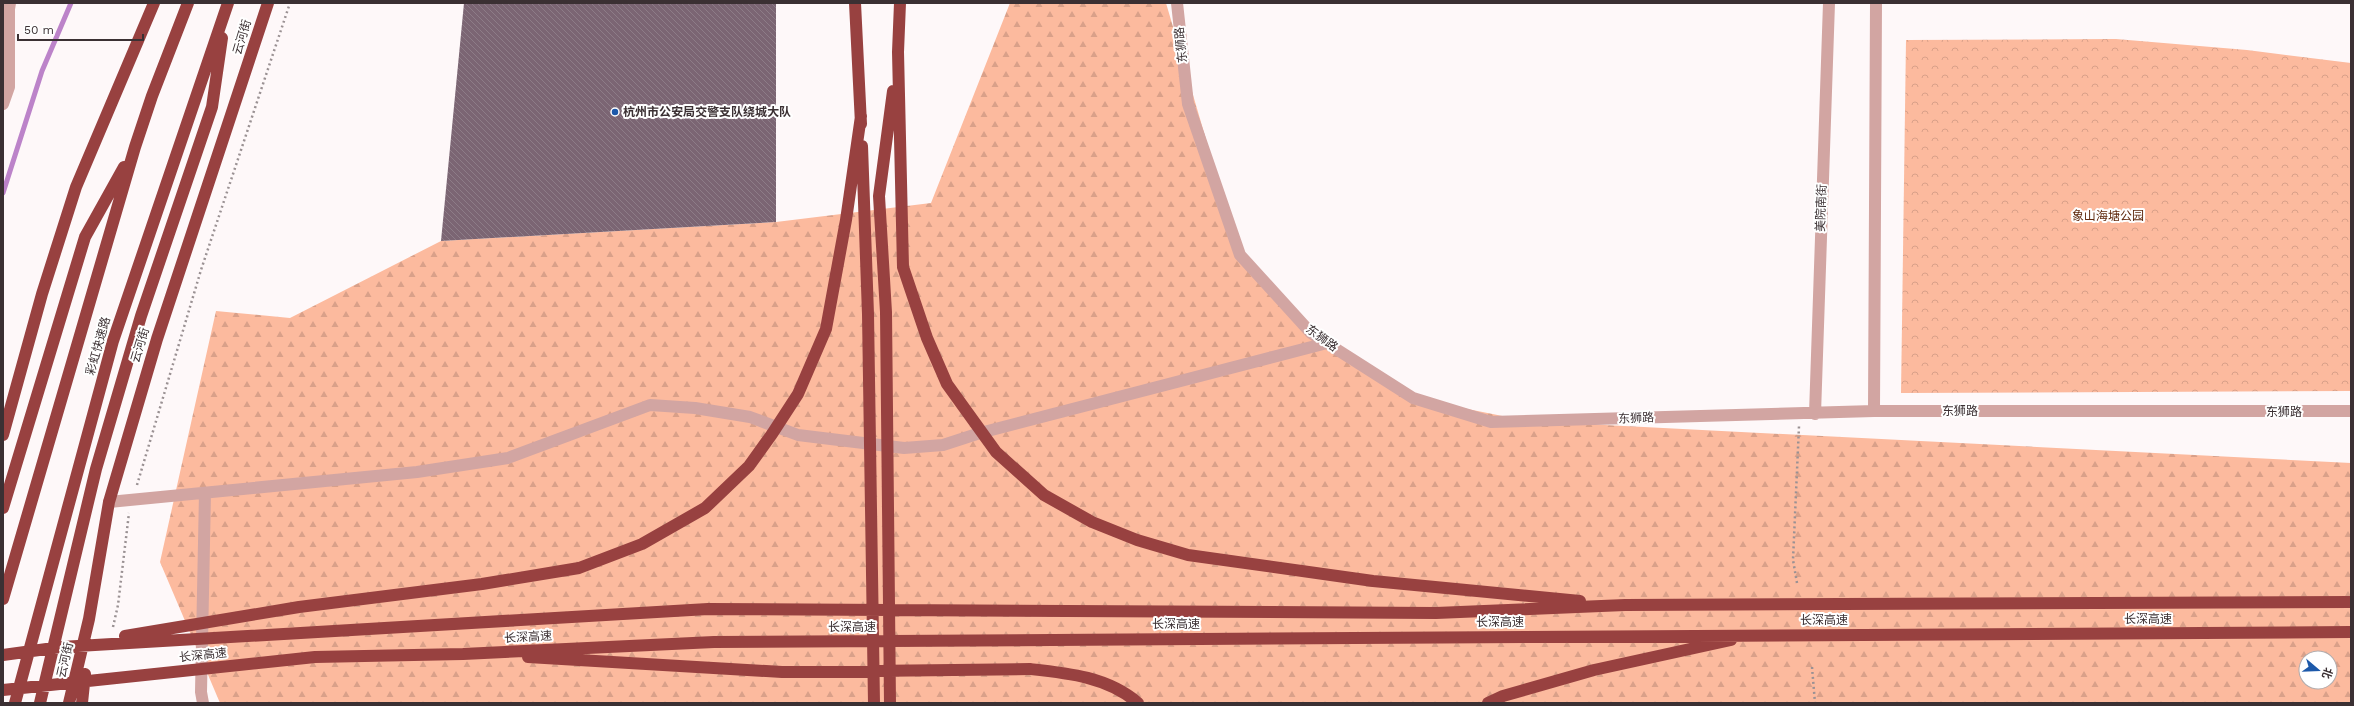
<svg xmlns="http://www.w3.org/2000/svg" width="2354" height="706" font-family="'Work Sans','Noto Sans SC',sans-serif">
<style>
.forest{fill:url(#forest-firs);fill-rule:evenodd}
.park{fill:url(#park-crowns)}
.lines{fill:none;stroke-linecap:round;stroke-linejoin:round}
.stream{stroke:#bc83c9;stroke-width:5}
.building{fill:url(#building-back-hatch)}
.path{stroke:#9a9193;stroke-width:2.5;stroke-dasharray:2 3;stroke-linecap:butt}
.minor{stroke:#d2a5a2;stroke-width:12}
.highway{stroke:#984140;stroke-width:12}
.poi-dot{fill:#1d59aa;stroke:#fff;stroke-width:1.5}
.labels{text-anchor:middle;stroke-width:4;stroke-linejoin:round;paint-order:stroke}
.street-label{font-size:12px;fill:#3b3033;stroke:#fff}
.poi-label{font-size:12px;font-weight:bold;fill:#3b3033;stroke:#fff;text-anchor:start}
.park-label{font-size:12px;fill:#5f280d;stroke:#fff}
</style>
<defs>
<pattern id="forest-firs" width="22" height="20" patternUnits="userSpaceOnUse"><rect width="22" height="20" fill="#fcba9e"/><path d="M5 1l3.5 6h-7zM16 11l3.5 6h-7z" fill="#d9a089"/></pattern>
<pattern id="park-crowns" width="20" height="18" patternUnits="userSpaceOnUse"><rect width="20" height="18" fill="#fcba9e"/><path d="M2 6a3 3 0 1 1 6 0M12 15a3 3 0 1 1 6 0" fill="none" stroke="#d9a089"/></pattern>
<pattern id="building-back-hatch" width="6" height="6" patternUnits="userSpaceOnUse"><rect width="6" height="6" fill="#7b6573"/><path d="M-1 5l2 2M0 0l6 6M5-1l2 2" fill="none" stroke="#8d7c87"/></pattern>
</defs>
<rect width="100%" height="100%" fill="#fef8f9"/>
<!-- forest -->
<path class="forest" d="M1010,3h156l74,252 87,88 86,55 114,23 824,42v240h-2131l-60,-141 56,-251 74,7 151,-77 335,-19 155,-19zM2306,658h24v24h-24z"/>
<!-- park -->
<path class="park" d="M2116,39l131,11 104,13v328l-450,2 5,-353z"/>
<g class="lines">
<!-- stream -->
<path class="stream" d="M3,193l39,-122 29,-68"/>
</g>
<!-- building -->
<path class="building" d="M464,3h312v219l-335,19z"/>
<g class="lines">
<!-- path -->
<path class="path" d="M137,485l64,-215 89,-267
M1797,583l-4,-23 6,-134
M113,627l5,-22 11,-92
M1812,667l3,36"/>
<!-- minor -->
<path class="minor" d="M1177,3l11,101 52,151 71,78 102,65 78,24 383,-11h477
M3,104l6,-17v-78l1,-6
M1874,411l2,-408
M1815,414l14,-411
M109,502l308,-30 91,-14 142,-53 45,3 55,9 48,18 106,13 39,-3 37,-12 347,-90
M203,703l-2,-11 4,-199"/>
<!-- highway -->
<path class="highway" d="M855,3l6,121
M900,3l-2,49 5,215 24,71 20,46 49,68 48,43 48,27 45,18 51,15 185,26 207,20
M862,146l6,168 6,389
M3,435l39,-141 34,-107 78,-184
M3,508l82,-271 39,-70
M3,599l132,-452 17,-51 36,-93
M125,636l174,-29 183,-23 97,-16 63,-24 63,-36 44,-42 23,-32 26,-40 28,-65 20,-109 15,-104
M3,655l58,-8 647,-38 728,4 189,-8 726,-3
M528,657l254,15 248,-3c38,4 78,8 108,34
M3,690l312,-33 148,-3 251,-12 1637,-10
M15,703l98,-362 115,-338
M40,703l56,-234 45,-153 71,-209 10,-69
M69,703l20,-84 20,-117 48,-163 111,-336
M82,703l3,-29
M890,703l-4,-391 -7,-116 14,-105
M1488,703l15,-7 91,-26 137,-30"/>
</g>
<!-- markers -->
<circle class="poi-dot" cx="615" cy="112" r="4"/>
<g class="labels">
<!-- street labels -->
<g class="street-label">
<text transform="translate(242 37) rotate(-73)" y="4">云河街</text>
<text transform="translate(1181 45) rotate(-96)" y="4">东狮路</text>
<text transform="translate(1821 208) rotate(-88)" y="4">美院南街</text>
<text transform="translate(1322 338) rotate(36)" y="4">东狮路</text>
<text transform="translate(140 345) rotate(-73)" y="4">云河街</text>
<text transform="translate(98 346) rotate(-74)" y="4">彩虹快速路</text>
<text x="1960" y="415">东狮路</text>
<text x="2284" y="416">东狮路</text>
<text transform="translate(1636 418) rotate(-2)" y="4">东狮路</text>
<text x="2148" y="623">长深高速</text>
<text x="1824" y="624">长深高速</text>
<text x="1500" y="626">长深高速</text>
<text x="1176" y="628">长深高速</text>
<text x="852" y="631">长深高速</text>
<text transform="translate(528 637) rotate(-3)" y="4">长深高速</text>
<text transform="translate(203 655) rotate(-6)" y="4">长深高速</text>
<text transform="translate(65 660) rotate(-77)" y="4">云河街</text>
</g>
<!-- poi labels -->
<g class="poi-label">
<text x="623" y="116">杭州市公安局交警支队绕城大队</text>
</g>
<!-- park labels -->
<g class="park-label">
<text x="2108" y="220">象山海塘公园</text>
</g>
</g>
<!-- border -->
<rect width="2354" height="706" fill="none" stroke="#3b3033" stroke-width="8"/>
<!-- north arrow -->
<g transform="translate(2318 670) rotate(109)"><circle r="19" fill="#ffffff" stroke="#b1acad"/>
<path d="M0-3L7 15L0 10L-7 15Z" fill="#1d59aa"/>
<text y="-6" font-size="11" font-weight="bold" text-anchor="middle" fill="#3b3033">北</text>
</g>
<!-- scale -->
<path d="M18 34v6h125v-6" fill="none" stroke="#3b3033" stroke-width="2"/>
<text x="24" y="34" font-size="12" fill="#3b3033" stroke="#ffffff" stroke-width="3" paint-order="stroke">50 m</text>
</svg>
